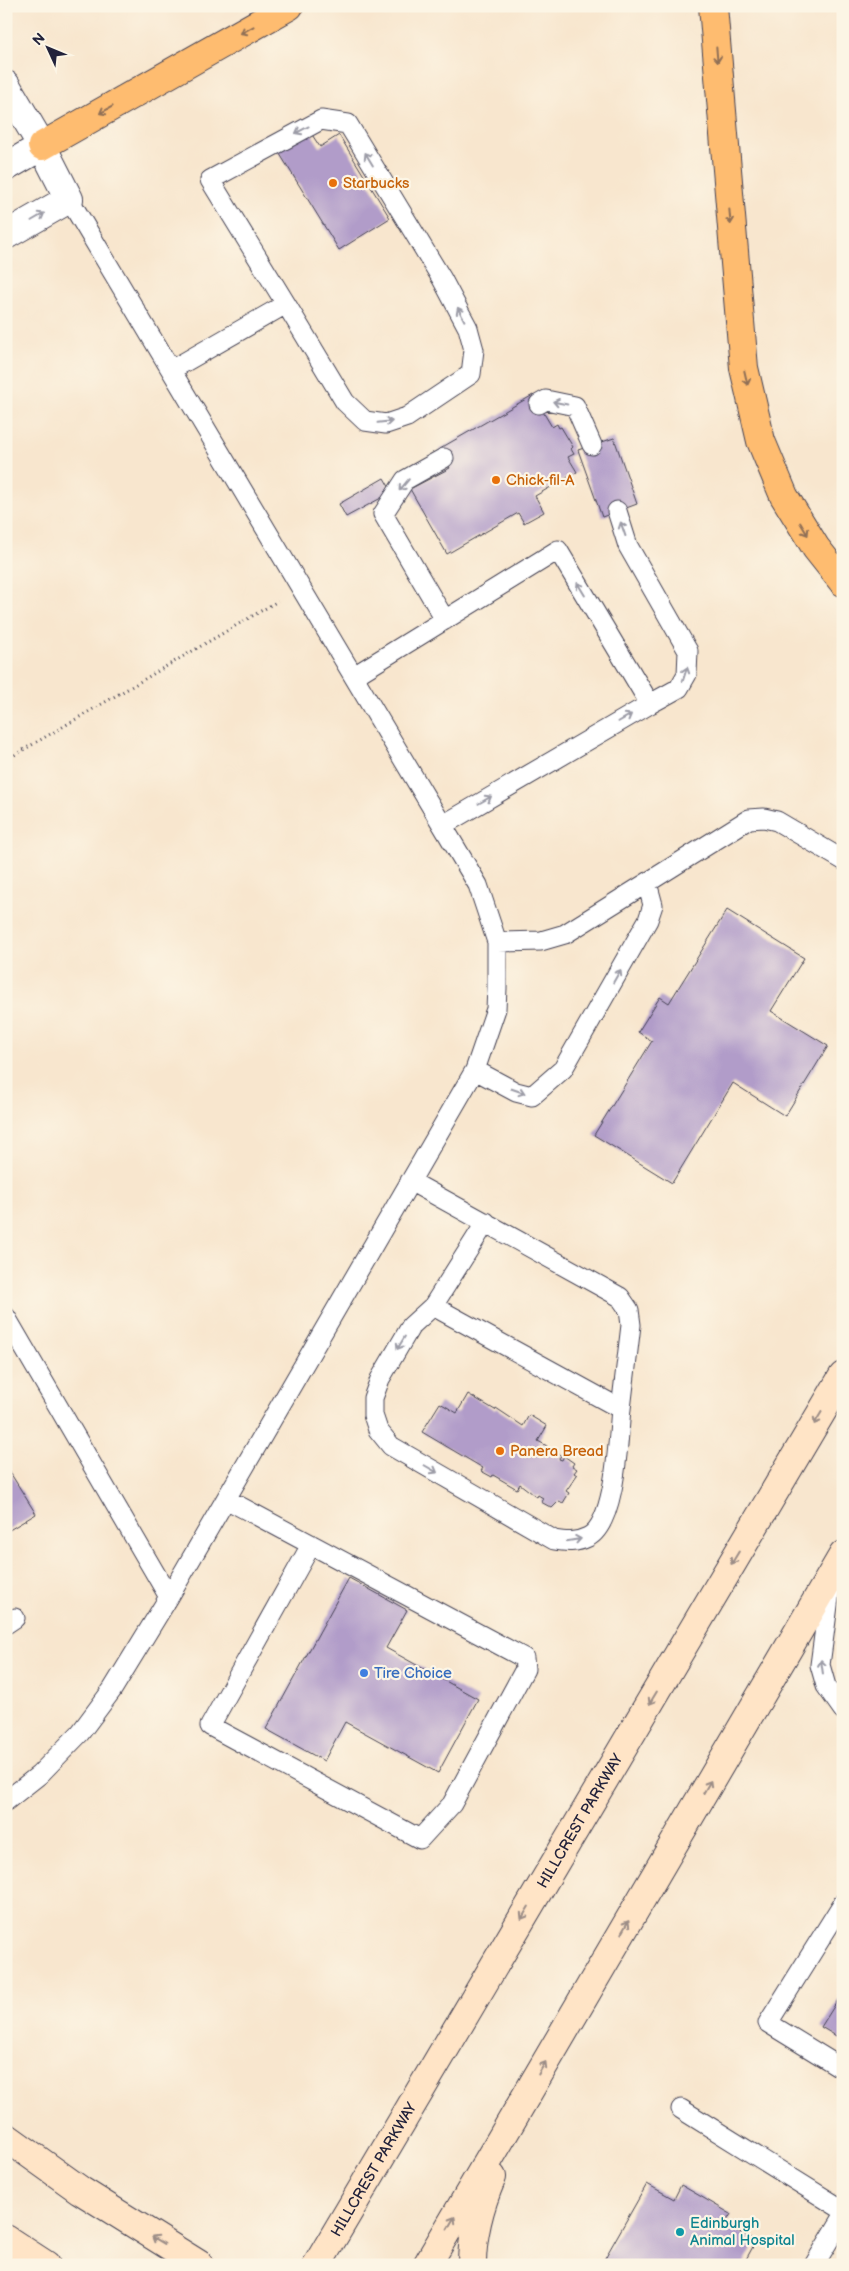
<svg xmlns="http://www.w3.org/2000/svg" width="849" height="2271" font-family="'Balsamiq Sans',sans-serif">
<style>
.building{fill:#b19cc9}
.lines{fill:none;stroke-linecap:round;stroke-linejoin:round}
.lane-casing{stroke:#423f51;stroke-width:21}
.street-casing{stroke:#423f51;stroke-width:30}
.secondary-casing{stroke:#423f51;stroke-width:30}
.highway-casing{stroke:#423f51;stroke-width:30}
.path{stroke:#423f51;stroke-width:3;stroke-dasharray:1 4;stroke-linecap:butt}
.lane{stroke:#fff;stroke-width:19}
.street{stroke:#fff;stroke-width:28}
.secondary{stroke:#ffe4c6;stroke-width:28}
.highway{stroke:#febc70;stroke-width:28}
.oneway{stroke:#906f56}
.oneway2{stroke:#9c9ca7}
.oneway3{stroke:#9c8d87}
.food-dot{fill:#e8710a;stroke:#fcf5e5;stroke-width:2}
.shop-dot{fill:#3f7fe0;stroke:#fcf5e5;stroke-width:2}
.culture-dot{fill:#0f9aa8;stroke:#fcf5e5;stroke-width:2}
.labels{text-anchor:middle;stroke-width:4.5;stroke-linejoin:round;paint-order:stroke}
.food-label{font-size:15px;fill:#c56008;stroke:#fcf5e5;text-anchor:start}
.shop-label{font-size:15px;fill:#366cbe;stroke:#fcf5e5;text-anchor:start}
.street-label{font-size:15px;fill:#22223b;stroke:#fcf5e5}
.culture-label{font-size:15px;fill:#0d838f;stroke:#fcf5e5;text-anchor:start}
</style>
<rect width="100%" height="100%" fill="#fcf5e5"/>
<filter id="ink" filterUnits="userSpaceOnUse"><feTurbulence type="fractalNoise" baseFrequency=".02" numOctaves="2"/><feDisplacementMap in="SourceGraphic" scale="10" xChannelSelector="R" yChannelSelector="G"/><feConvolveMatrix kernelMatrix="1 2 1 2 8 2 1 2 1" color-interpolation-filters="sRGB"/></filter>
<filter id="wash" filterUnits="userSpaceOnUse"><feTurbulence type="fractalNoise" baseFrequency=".0096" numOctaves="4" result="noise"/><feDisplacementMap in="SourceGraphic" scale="20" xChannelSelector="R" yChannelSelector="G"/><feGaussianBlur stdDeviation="1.12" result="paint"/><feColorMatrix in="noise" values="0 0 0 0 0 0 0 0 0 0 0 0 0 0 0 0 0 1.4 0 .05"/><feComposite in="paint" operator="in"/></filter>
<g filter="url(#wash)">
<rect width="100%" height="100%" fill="#f8e6ce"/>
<g id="blocks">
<!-- building -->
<path class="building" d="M307,127l13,20 19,-12 51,83 -51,32 -64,-104z
M533,395l19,32 5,-3 2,4 2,-1 12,20 -2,2 3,5 -6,3 9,15 -42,24 9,16 -20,11 -6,-10 -71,41 -37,-65 40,-21 -11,-19z
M614,438l23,66 -35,13 -24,-67z
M384,478l8,14 -46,25 -7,-13z
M727,910l77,48 -33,53 57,35 -43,70 -52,-33 -61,100 -78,-48 58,-94 -14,-9 22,-35 9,6z
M468,1394l27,16 1,-2 27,18 6,-11 18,11 -9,15 9,5 -2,4 3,2 2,-3 11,6 -2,4 3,1 2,-4 10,7 -2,3 5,3 -3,4 3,2 -11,16 3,2 -6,10 -4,-2 -7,7 -11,-6 2,-4 -5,-3 -1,2 -17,-13 -3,5 -24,-14 -1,2 -11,-6 2,-3 -61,-36 18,-29 17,10z
M6,1466l30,48 -30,18z
M349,1578l58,32 -21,38 92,51 -40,74 -93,-51 -21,39 -58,-32z
M843,1992v48l-22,-13z
M647,2184l27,15 7,-14 50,29 -6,10 31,17 -13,24h-142z"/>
</g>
</g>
<g filter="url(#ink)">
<use href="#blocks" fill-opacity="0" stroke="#423f51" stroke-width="1"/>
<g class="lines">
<!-- lane casing -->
<g class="lane-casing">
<path id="lane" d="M171,370l115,-66 59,98 20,19 21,3 21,-7 64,-43 3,-24 -6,-22 -26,-49 -94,-155 -27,-4 -111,60 76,124
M539,404l7,-4 29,6 17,39
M444,458l-39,22 -22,34 62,106
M617,511l11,35 60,105 -1,23 -8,14 -29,16
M354,676l204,-126 92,154 -207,121
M497,942l44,-1 24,-7 184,-115 15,-1 13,3 66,39
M475,1070l41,22 16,4 31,-27 85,-149 5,-15 -6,-22
M410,1181l210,116 9,13 2,15 -10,84 -188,-103 53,-84
M433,1306l-22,20 -31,53 -7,19v17l5,15 13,16 163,94c12,2 22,3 34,-3 28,-14 30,-98 33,-128
M6,1317l163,280
M226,1499l298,159 1,11 -73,135 -32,35 -210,-113 101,-181
M831,1583l-11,82 6,21 17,24
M6,1624l9,-6
M6,1801l33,-26 41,-42 32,-43 57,-93 306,-527 21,-61 1,-21v-46l-19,-57 -409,-686
M843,1903l-75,120 75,46
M681,2109l162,101
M814,2265l29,-48"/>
</g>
<!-- street casing -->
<g class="street-casing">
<path id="street" d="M6,85l36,61 27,53 -63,36
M6,167l36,-21"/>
</g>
<!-- secondary casing -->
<g class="secondary-casing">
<g id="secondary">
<path d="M6,2137l74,53 120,75"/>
<path d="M6,2239l40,26"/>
<path id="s1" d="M317,2265l526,-889"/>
<path d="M427,2265l416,-710"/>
<path d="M472,2265c0,-31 8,-60 20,-88"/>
</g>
</g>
<!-- highway casing -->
<g class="highway-casing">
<path id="highway" d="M713,6l31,362 17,73 23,55 32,52 27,34
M42,146l247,-140"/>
</g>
<!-- path -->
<path class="path" d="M6,760l272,-159"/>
<!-- lane -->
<use href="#lane" class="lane"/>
<!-- street -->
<use href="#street" class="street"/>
<!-- secondary -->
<use href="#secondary" class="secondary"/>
<!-- highway -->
<use href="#highway" class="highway"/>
</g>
<!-- one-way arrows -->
<defs><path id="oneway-shaft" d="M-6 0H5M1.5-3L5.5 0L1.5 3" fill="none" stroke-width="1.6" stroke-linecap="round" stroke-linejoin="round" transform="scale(1.25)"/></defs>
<g class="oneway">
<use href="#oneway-shaft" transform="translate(247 30) rotate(151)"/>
<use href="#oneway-shaft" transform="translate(717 55) rotate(85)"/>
<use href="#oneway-shaft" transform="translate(106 110) rotate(151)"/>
<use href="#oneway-shaft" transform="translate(730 217) rotate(85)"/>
<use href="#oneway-shaft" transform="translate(746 378) rotate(77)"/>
<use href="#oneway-shaft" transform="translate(804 529) rotate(59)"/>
</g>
<g class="oneway2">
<use href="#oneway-shaft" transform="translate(302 130) rotate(152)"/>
<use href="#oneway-shaft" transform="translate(369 159) rotate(-121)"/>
<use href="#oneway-shaft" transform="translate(38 217) rotate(-30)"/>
<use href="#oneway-shaft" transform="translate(461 314) rotate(-117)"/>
<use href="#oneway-shaft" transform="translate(560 403) rotate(-168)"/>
<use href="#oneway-shaft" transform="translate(385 422) rotate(-6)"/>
<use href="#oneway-shaft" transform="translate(404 485) rotate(130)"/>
<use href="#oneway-shaft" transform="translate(623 529) rotate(-109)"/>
<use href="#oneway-shaft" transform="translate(581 589) rotate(-121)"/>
<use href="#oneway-shaft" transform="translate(685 674) rotate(-72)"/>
<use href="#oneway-shaft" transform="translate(625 718) rotate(-30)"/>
<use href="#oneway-shaft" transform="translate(485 800) rotate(-30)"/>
<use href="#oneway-shaft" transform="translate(617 976) rotate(-60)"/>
<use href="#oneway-shaft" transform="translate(518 1091) rotate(19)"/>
<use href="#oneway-shaft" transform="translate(401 1343) rotate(121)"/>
<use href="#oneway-shaft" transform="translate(431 1469) rotate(30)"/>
<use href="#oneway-shaft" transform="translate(574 1540) rotate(-10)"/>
<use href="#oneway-shaft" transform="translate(822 1667) rotate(-98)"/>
</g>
<g class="oneway3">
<use href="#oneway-shaft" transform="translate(818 1418) rotate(121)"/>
<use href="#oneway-shaft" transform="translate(735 1558) rotate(121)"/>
<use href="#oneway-shaft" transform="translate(653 1698) rotate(121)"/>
<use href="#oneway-shaft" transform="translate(707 1787) rotate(-60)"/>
<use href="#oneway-shaft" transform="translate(525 1913) rotate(121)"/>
<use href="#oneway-shaft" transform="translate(625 1927) rotate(-60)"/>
<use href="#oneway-shaft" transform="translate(542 2068) rotate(-60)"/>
<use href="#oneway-shaft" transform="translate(451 2223) rotate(-60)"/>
<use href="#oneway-shaft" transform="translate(158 2240) rotate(-149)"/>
</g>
</g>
<!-- markers -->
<g class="food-dot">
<circle cx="333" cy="183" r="5"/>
<circle cx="496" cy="480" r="5"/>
<circle cx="500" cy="1451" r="5"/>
</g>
<circle class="shop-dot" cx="364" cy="1673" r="5"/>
<circle class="culture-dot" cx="680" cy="2232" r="5"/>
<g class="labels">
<!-- food labels -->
<g class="food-label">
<text x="343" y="188">Starbucks</text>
<text x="506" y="485">Chick-fil-A</text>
<text x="510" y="1456">Panera Bread</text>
</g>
<!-- shop labels -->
<g class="shop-label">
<text x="374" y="1678">Tire Choice</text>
</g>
<!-- street labels -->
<g class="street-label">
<text dy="5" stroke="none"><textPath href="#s1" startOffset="516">HILLCREST PARKWAY</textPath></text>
<text dy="5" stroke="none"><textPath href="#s1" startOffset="111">HILLCREST PARKWAY</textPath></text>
</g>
<!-- culture labels -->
<g class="culture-label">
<text x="690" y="2228">Edinburgh<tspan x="690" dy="17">Animal Hospital</tspan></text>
</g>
</g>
<!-- margin -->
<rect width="849" height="2271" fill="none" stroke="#fcf5e5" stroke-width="25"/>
<!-- north arrow -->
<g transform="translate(48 48) rotate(314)" stroke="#fcf5e5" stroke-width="4" paint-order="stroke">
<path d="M0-4L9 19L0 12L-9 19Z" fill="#22223b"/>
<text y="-8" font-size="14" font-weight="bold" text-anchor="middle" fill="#22223b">N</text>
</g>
</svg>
